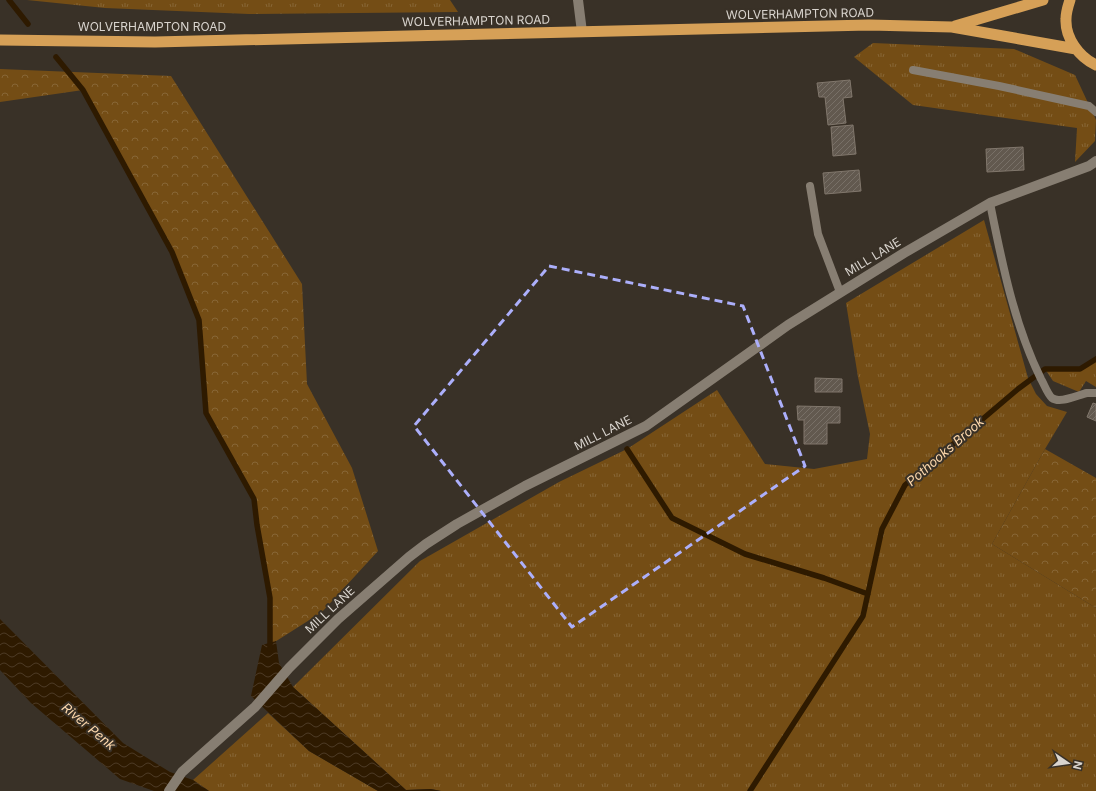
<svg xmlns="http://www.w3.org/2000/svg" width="1096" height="791" font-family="Inter,sans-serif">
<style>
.grass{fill:url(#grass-tufts)}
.forest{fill:url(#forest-crowns)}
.water{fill:url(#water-waves)}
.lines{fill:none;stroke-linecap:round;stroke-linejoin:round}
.stream{stroke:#2e1a00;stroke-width:5.5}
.building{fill:url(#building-hatch);stroke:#81776c}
.service{stroke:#877e72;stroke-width:8}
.minor{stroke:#877e72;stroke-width:10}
.trunk{stroke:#d6a057;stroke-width:11}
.marked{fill:none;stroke:#acaffb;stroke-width:3;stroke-dasharray:8 5;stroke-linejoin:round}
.labels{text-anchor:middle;stroke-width:4;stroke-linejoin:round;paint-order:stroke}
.street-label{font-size:12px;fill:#d9d4ce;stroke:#393127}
.water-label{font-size:13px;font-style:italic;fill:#fdd8ac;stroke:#393127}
</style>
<defs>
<pattern id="grass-tufts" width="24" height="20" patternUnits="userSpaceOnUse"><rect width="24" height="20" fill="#744d15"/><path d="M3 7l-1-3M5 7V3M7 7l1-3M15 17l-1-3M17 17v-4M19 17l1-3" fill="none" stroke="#876636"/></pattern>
<pattern id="forest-crowns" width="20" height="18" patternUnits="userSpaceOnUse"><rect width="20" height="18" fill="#744d15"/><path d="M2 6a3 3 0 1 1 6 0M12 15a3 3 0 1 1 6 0" fill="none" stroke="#876636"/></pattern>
<pattern id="water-waves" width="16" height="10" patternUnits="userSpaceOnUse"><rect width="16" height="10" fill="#2e1a00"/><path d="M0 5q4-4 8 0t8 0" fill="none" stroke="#4c3a24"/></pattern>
<pattern id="building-hatch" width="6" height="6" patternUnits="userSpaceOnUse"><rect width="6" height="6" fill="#62594f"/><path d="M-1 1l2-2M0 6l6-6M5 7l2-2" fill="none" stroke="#787067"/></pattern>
</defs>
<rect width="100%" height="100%" fill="#393127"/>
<!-- grass -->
<path class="grass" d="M27,0h423l8,12 -209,2 -144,-6z
M873,43l141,6 61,26 21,45 -1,21 -20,21 2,-34 -164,-23 -59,-48z
M984,220l44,158 8,16 11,12 20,6 -22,37 -53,95 104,64v183h-655l-10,-2 -25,1 -113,-103 127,-126 139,-79 68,-33 90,-59 48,74 49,5 53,-10 3,-25 -12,-57 -12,-74z
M1096,359v28l-10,-6 -7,11 -26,-11 -8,-12h35z
M268,713l41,38 69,40h-169l-16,-11z"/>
<!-- forest -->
<path class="forest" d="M0,69l171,7 131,208 5,100 45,84 26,83 -56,61 -52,33v-47l-13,-73 -3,-26 -48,-86 -7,-93 -27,-68 -89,-162 -83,12z
M1045,449l51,29v130l-104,-64z"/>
<!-- water -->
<path class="water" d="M0,619l123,124 47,29 23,8 16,11h-55l-34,-12 -89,-76 -31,-33z
M276,641l3,22 14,24 113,103 25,-1 10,2h-63l-69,-40 -58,-55 11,-51z"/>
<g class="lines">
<!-- stream -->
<path class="stream" d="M9,0l19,24
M56,57l27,33 89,162 27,68 7,93 48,86 3,26 13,73v51
M627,449l45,69 73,36 79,24 44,16
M750,791l113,-175 19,-87 23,-44 113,-96 27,-20h35l16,-10"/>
</g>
<!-- building -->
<path class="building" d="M850,80l2,17 -9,1 3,25 -18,2 -3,-28h-6l-2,-14z
M853,125l3,29 -23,2 -2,-29z
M1023,147l1,23 -37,2 -1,-23z
M859,170l2,21 -36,3 -2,-21z
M815,378l27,1v13h-27z
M1093,403l3,1v17l-9,-4z
M797,406l43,1v16h-13v21h-23v-24h-6z"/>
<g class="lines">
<!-- service -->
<path class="service" d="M913,70l86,16 90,20 7,6
M810,186l8,48 22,58
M990,203c12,60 24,121 51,176 3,5 7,16 11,19 8,6 26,-3 35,-5 3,0 6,0 9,0"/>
<!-- minor -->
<path class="minor" d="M578,0l4,32
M169,791l13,-19 73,-65 34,-39 49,-49 71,-62 17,-13 31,-20 68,-38 121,-60 142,-101 116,-72 86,-50 99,-37 7,-5"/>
<!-- trunk -->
<path class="trunk" d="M1070,0c-2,6 -4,13 -4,19 -1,19 13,38 30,46
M955,26l88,-26
M0,40l155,2 714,-17 83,2 124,22"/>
</g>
<!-- marked area -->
<path class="marked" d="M549,266l194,40 62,160 -233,161 -158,-201z"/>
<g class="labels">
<!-- street labels -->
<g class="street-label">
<text transform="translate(800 14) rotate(-1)" y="4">WOLVERHAMPTON ROAD</text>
<text transform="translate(476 21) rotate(-1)" y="4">WOLVERHAMPTON ROAD</text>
<text x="152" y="31">WOLVERHAMPTON ROAD</text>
<text transform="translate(873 257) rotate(-31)" y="4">MILL LANE</text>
<text transform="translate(603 433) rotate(-27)" y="4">MILL LANE</text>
<text transform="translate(330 610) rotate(-43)" y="4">MILL LANE</text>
</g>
<!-- water labels -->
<g class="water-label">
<text transform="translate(945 451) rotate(-41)" y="5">Pothooks Brook</text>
<text transform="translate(89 726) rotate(40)" y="5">River Penk</text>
</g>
</g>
<!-- north arrow -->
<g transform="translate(1068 763) rotate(103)" stroke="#393127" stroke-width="3" paint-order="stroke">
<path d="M0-3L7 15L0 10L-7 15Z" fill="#d9d4ce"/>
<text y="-6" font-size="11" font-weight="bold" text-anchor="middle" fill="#d9d4ce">N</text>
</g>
</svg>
